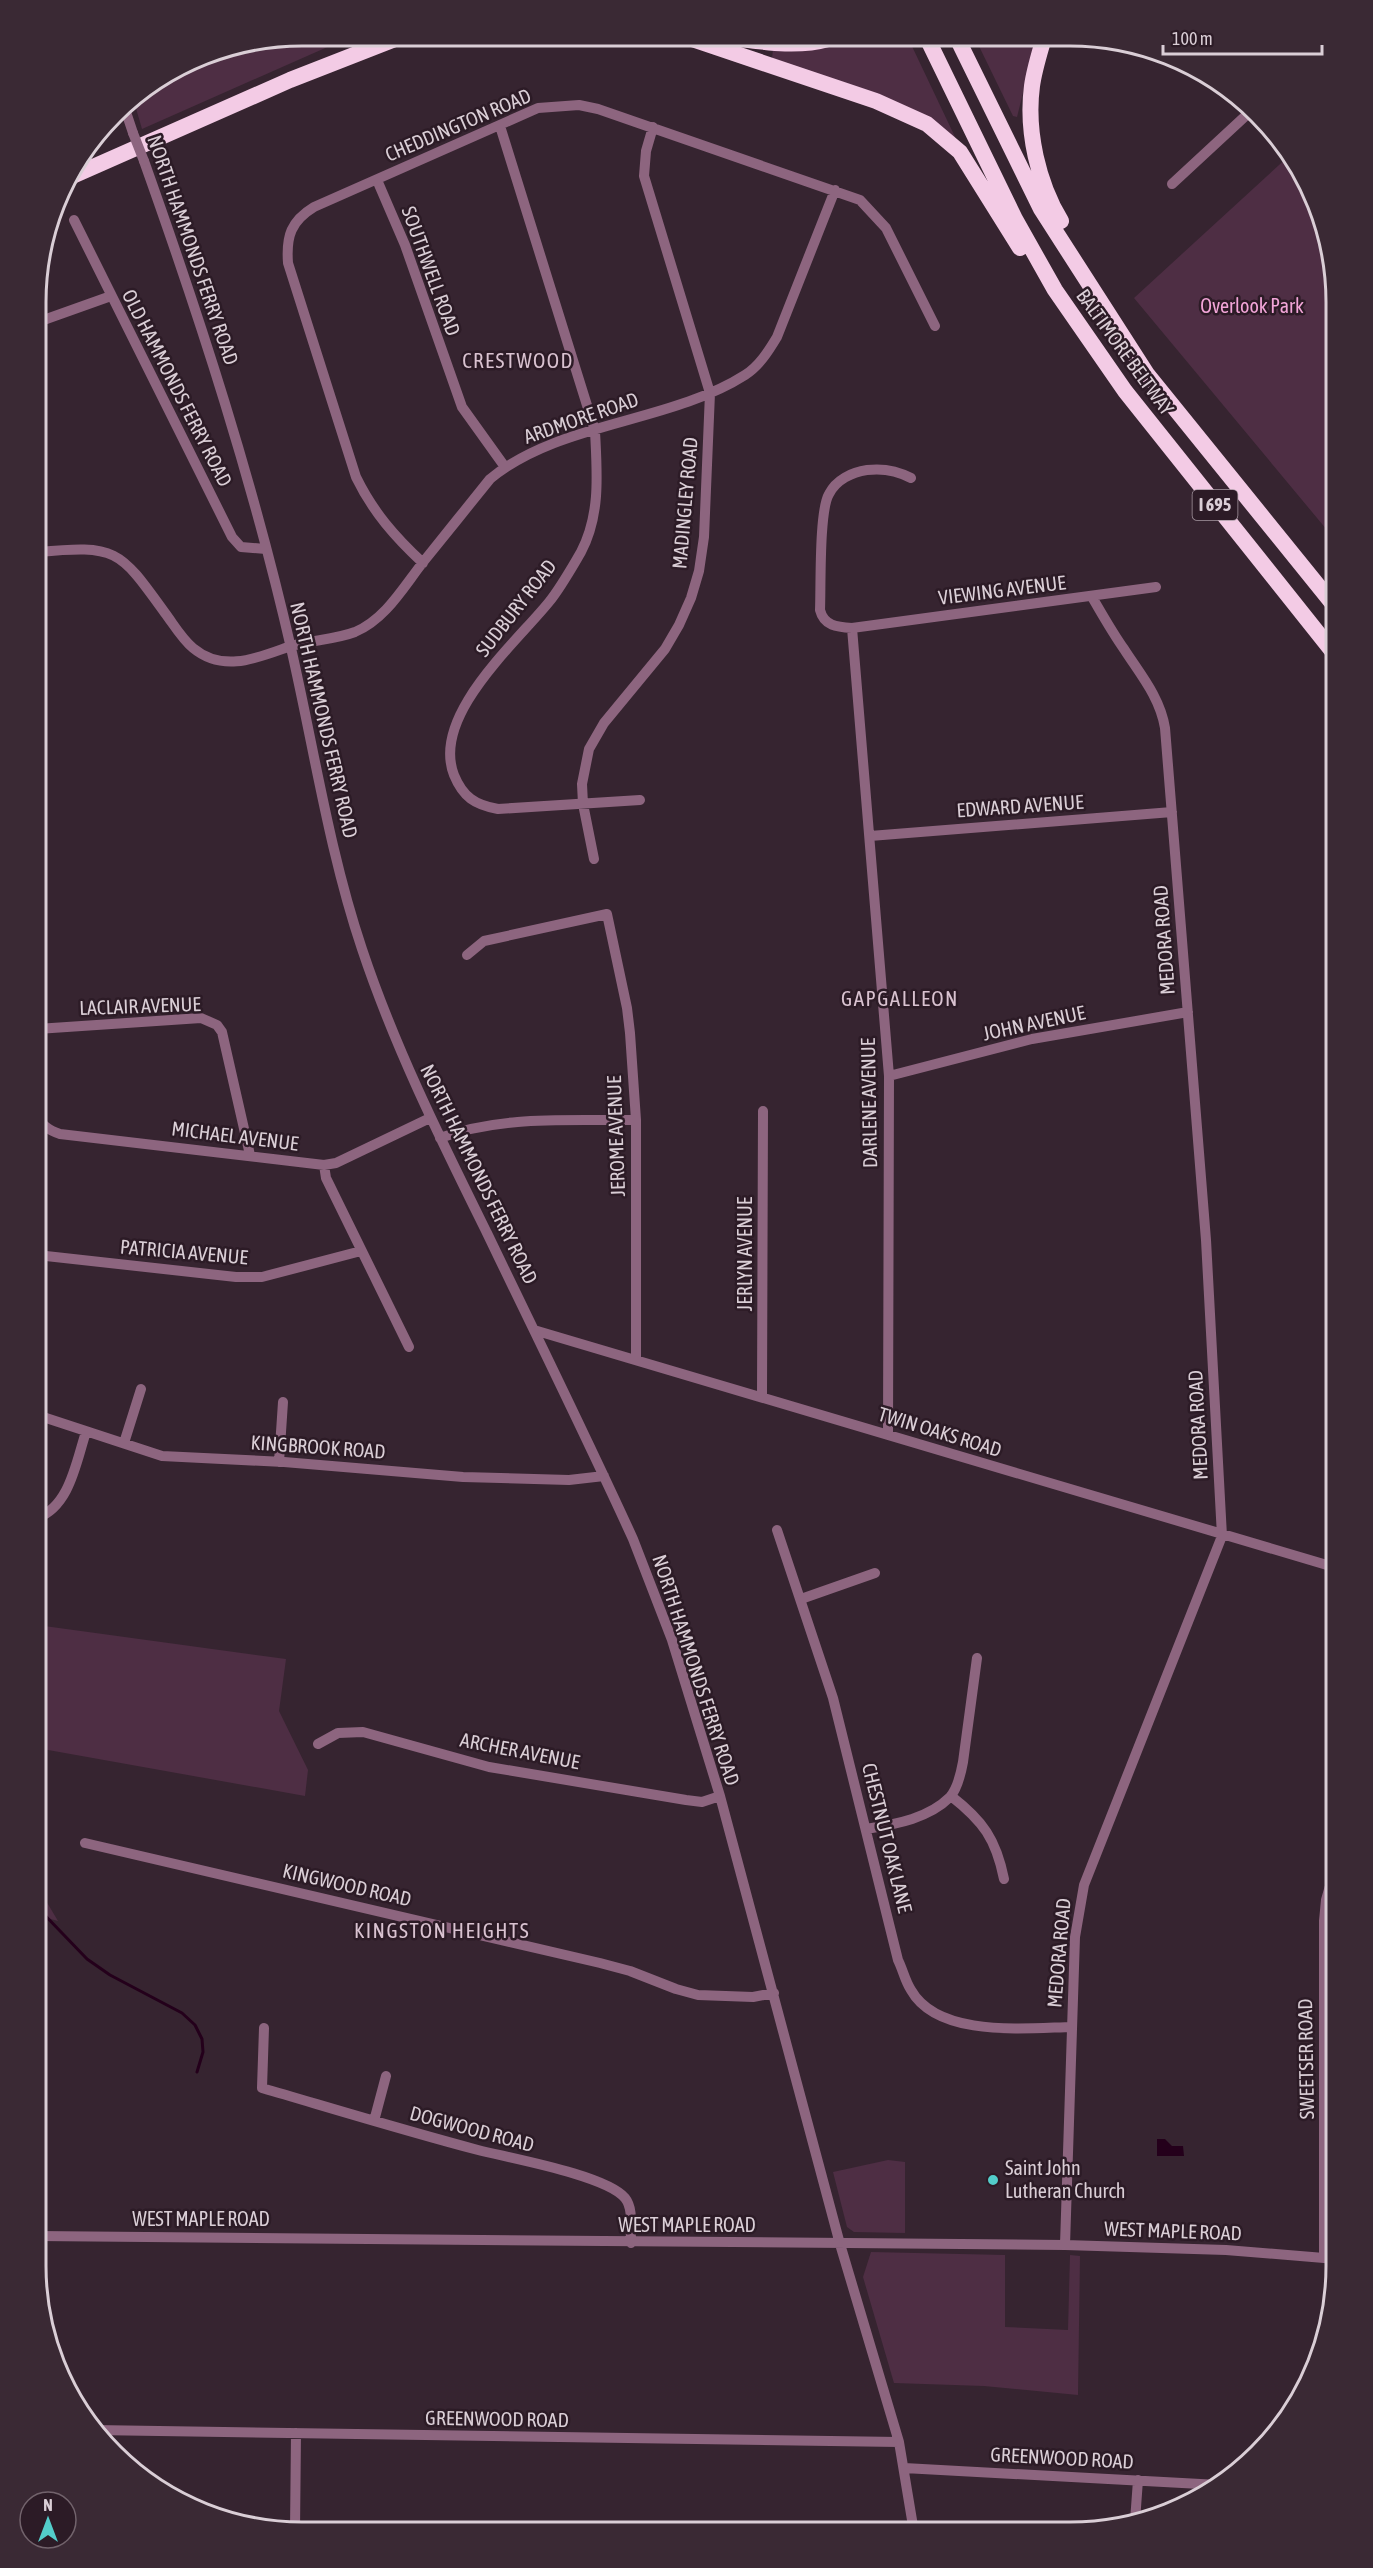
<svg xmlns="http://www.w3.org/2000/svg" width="1373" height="2568" font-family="'Asap Condensed',sans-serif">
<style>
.green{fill:#4e2e44}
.water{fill:#24001b}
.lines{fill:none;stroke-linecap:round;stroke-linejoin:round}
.stream{stroke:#24001b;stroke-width:3}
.minor{stroke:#8d657f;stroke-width:10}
.highway{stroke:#f3cbe5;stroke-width:16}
.minor-bridge{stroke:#8d657f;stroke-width:10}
.poi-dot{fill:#53cdca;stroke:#2c1b26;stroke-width:2}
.labels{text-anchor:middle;stroke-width:5;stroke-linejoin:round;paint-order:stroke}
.shield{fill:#2c1b26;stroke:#a698a1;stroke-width:1.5}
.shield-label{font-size:18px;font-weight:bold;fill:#daced6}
.street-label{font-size:20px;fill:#daced6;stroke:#2c1b26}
.park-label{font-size:20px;fill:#f2a5d8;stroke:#2c1b26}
.poi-label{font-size:20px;fill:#daced6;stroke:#2c1b26;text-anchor:start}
.neighbourhood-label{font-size:21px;letter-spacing:1.5px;fill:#d9c2d0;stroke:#2c1b26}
.rim{fill:none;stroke:#daced6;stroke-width:3}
</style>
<rect width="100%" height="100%" fill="#362430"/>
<!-- green -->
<path class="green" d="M303,36h30l-1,9 -190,84 -9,-31 20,-12 93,-39z
M848,39l61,1 47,99 -184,-80 1,-10 53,-2z
M976,40l60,1 -19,76 -4,-1z
M1291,154l32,63 14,86v239l-203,-244z
M37,1625l249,34 -7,52 29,59 -3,26 -268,-48z
M36,1884l22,37 -22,-6z
M888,2160l17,2v71l-51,-1 -7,-5 -14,-55z
M871,2252l134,3v72l63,3 2,-75 10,1 -2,139 -94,-9 -90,-3 -31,-106z"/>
<!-- water -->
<path class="water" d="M1157,2139h8l7,7h11l1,10h-27z"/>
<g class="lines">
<!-- stream -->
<path class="stream" d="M36,1906l51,53 23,16 72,38 13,12 7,14 1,13 -6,20"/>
<!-- minor -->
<path class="minor" d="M124,106l9,27
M500,126l95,305c2,41 6,83 -14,121 -10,17 -20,35 -32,50 -34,42 -118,114 -95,173 9,22 21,30 44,34l142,-9
M144,161c57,160 109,321 147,487 23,100 38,203 71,301 33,99 79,191 125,284 49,102 99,203 146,306l39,101 48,156 120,448 59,198 15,90
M377,180l28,65 57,162 43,60
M1172,184l81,-75
M74,220l158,317 9,10 25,2
M38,322l73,-26
M911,478c-15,-8 -28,-10 -44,-8 -15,2 -31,10 -38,24 -10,17 -8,92 -9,116 4,16 17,17 32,18l304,-41
M38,552c79,-7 81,-3 127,61 9,12 17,26 28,35 30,25 64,10 95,-1 21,-7 46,-7 67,-15 31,-13 49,-46 69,-71 22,-27 44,-55 66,-82 68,-57 180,-56 255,-104 14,-9 23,-23 32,-38l58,-147
M423,563c-28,-26 -50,-51 -67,-86l-68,-214c-2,-27 3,-42 26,-56l224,-99 41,-3 19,4 262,91 26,28 49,98
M852,628l37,448 -1,359
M870,836l302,-24
M594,859l-11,-55 -1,-20 7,-35 15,-26 61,-74 14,-24 12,-27 8,-27 5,-34 6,-144 -66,-217 2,-25 7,-24
M467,955l17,-14 123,-27 20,94 3,25 6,87v239
M37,1029l164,-11 16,7 5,7 28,123
M889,1076l143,-37 156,-27
M37,1085l3,-56
M37,1113c4,12 11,17 23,21l264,31 12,-2 94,-45
M440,1138c62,-23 131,-17 196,-18
M324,1165l2,13 83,169
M37,1255l199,22h26l99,-26
M534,1330l803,238
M762,1397l1,-286
M37,1415l125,41 122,6 179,15 106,3 35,-4
M124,1443l17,-54
M279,1462l4,-60
M37,1518c33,-12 39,-56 49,-86
M777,1530l56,168 65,262c5,10 7,21 13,30 27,48 115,38 161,37
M801,1599l74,-26
M318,1744l20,-11 25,-1 126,35 197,33 16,2 18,-6
M951,1796c32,25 45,43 53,83
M866,1829c29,-5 62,-10 84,-32 8,-9 11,-24 13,-35l14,-104
M85,1843l515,120 30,8 46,18 22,6 55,2 21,-4
M264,2028l-2,60c72,21 144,43 216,62 31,8 128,25 147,48 9,11 5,31 6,45
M374,2121l12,-45
M36,2236l1029,9 161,5 110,9
M1065,2245l10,-308 9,-52 138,-349 -16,-296 -41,-512c-5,-31 -25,-54 -41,-79 -12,-17 -22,-35 -32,-52
M1324,2257v-336l2,-21 11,-38
M94,2430l805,12
M904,2468l315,17
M1135,2521l3,-41
M295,2530l1,-97"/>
<!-- highway -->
<path class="highway" d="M689,38l187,63 51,23 33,28 60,96
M742,39c28,4 58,8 86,0
M928,40l87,179 40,71 70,101 212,266
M958,40l83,169 106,165 190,235
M1043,41c-4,14 -9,30 -11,45 -6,45 6,97 29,135
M68,178l222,-98 110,-43"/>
<!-- minor-bridge -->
<path class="minor-bridge" d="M133,133l11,28"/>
</g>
<!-- markers -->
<circle class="poi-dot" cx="993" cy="2180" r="6"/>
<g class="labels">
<!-- shield labels -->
<rect class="shield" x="1192.5" y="490" width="45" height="30" rx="4.5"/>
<g class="shield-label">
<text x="1215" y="511">I 695</text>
</g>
<!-- street labels -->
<g class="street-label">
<text transform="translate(458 125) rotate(-23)" y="7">CHEDDINGTON ROAD</text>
<text transform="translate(193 250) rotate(71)" y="7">NORTH HAMMONDS FERRY ROAD</text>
<text transform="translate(431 271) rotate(70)" y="7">SOUTHWELL ROAD</text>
<text transform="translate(1125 352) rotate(54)" y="7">BALTIMORE BELTWAY</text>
<text transform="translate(177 388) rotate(63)" y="7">OLD HAMMONDS FERRY ROAD</text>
<text transform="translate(581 418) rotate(-19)" y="7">ARDMORE ROAD</text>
<text transform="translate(685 503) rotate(-85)" y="7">MADINGLEY ROAD</text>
<text transform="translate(1002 590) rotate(-7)" y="7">VIEWING AVENUE</text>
<text transform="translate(516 608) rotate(-52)" y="7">SUDBURY ROAD</text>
<text transform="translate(324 720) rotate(77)" y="7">NORTH HAMMONDS FERRY ROAD</text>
<text transform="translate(1020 806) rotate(-4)" y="7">EDWARD AVENUE</text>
<text transform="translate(1164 940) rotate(-94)" y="7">MEDORA ROAD</text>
<text transform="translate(140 1006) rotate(-2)" y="7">LACLAIR AVENUE</text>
<text transform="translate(1034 1023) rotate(-12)" y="7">JOHN AVENUE</text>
<text transform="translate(869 1103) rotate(-91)" y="7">DARLENE AVENUE</text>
<text transform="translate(235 1136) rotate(7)" y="7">MICHAEL AVENUE</text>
<text transform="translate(616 1136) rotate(-92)" y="7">JEROME AVENUE</text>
<text transform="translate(479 1174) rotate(64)" y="7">NORTH HAMMONDS FERRY ROAD</text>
<text transform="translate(184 1252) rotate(5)" y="7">PATRICIA AVENUE</text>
<text transform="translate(745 1254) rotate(-90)" y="7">JERLYN AVENUE</text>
<text transform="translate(1198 1425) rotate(-93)" y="7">MEDORA ROAD</text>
<text transform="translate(940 1432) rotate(17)" y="7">TWIN OAKS ROAD</text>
<text transform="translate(318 1447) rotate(4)" y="7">KINGBROOK ROAD</text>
<text transform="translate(696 1670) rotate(72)" y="7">NORTH HAMMONDS FERRY ROAD</text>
<text transform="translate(520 1751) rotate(11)" y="7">ARCHER AVENUE</text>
<text transform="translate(887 1838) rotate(76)" y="7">CHESTNUT OAK LANE</text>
<text transform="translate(347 1885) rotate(13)" y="7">KINGWOOD ROAD</text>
<text transform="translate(1059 1953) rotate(-85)" y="7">MEDORA ROAD</text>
<text transform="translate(1306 2059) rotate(-91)" y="7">SWEETSER ROAD</text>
<text transform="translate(472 2129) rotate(15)" y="7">DOGWOOD ROAD</text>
<text x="201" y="2226">WEST MAPLE ROAD</text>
<text x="687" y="2232">WEST MAPLE ROAD</text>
<text transform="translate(1173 2231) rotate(2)" y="7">WEST MAPLE ROAD</text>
<text transform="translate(497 2419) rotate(1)" y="7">GREENWOOD ROAD</text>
<text transform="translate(1062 2458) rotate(3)" y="7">GREENWOOD ROAD</text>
</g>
<!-- park labels -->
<g class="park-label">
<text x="1252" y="313">Overlook Park</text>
</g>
<!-- poi labels -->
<g class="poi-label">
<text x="1005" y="2175">Saint John<tspan x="1005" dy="23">Lutheran Church</tspan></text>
</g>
<!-- neighbourhood labels -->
<g class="neighbourhood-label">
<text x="518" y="368">CRESTWOOD</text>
<text x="900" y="1006">GAPGALLEON</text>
<text x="442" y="1938">KINGSTON HEIGHTS</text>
</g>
</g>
<!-- crop -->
<path d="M0 0H1373V2568H0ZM302 46H1070A256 256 0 0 1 1326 302V2266A256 256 0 0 1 1070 2522H302A256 256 0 0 1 46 2266V302A256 256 0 0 1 302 46Z" fill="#3a2934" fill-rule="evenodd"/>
<path class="rim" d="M302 46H1070A256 256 0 0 1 1326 302V2266A256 256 0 0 1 1070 2522H302A256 256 0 0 1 46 2266V302A256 256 0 0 1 302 46Z"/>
<!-- north arrow -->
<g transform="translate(48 2520)"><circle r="28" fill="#2c1b26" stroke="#72636c" stroke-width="1.5"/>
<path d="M0-4.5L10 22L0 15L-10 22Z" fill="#53cdca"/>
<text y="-9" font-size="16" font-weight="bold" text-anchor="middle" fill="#daced6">N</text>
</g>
<!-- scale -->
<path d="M1163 45v9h159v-9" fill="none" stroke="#daced6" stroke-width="3"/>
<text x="1172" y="45" font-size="18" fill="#daced6" stroke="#2c1b26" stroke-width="4.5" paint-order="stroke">100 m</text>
</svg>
